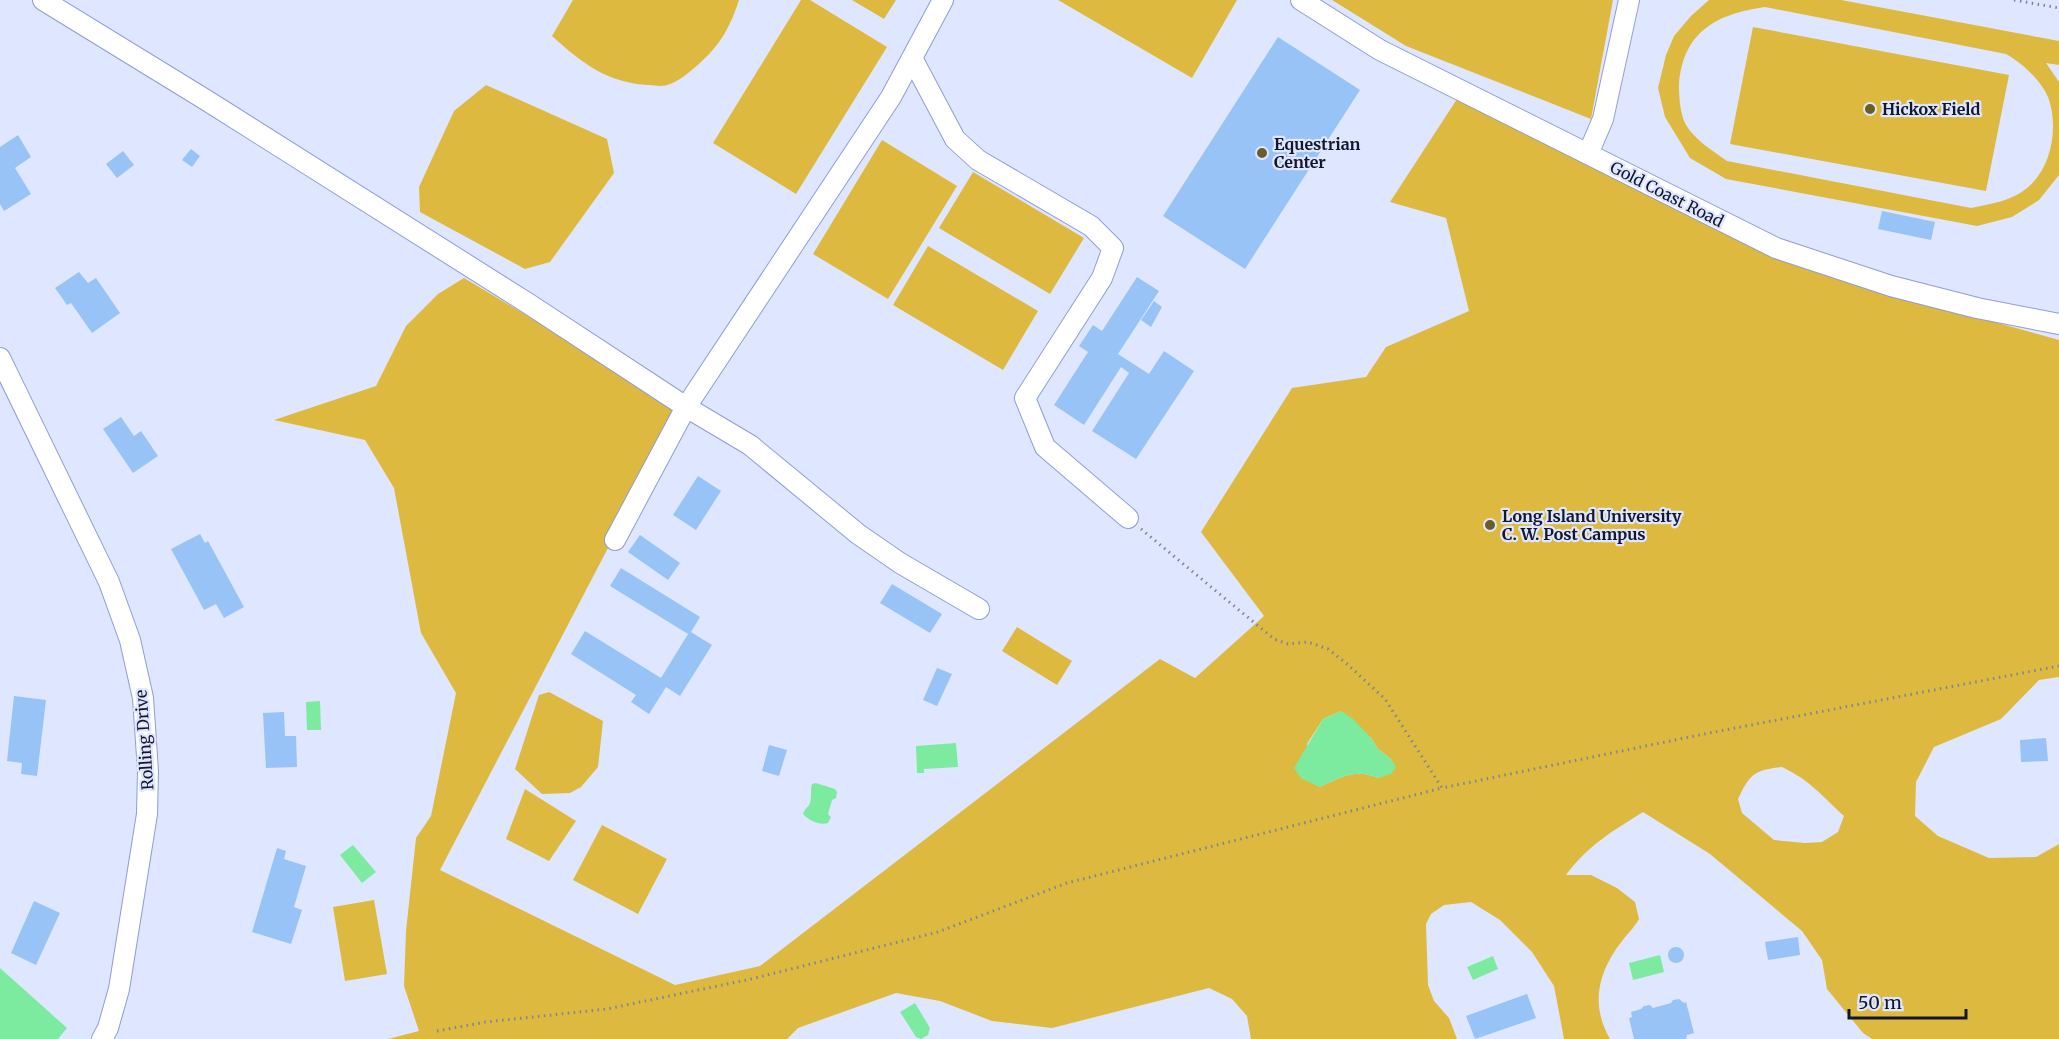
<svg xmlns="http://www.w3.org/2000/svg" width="2059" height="1039" font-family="Merriweather,serif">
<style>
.green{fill:#ddba3f;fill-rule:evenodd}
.water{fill:#7ceba0}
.building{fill:#97c3f6}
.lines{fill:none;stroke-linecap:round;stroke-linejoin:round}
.minor-casing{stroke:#8e9dd7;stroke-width:22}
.path{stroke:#7e849b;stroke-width:3;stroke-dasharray:1.5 4.5;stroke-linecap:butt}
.minor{stroke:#fff;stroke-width:20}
.poi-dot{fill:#6b5c29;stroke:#dfe6ff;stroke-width:2}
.labels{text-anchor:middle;stroke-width:4.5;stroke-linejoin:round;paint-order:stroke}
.poi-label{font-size:16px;font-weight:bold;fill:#12172d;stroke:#dfe6ff;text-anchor:start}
.street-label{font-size:16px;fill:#12172d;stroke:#dfe6ff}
</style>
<rect width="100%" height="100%" fill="#dfe6ff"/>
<!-- green -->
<path class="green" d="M573,0h166c-8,25 -18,44 -38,62 -9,8 -22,20 -34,23 -5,2 -13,0 -18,0 -42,-2 -67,-22 -97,-49z
M801,0h9l77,47 -91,147 -83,-51z
M852,0h44l-12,19z
M1058,0h179l-45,78z
M1332,0h281l-22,119 -185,-73z
M1709,0h132l218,41v24l-13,-2 13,19v93l-20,25 -27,17 -35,9 -251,-47 -36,-21 -25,-41 -7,-29 8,-33 8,-19 17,-20zM1765,7l241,47c16,9 35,26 42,43 11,29 4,71 -21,91 -15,13 -37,16 -56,20l-244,-47c-15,-11 -31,-20 -41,-36 -6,-11 -7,-28 -7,-40 4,-54 38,-71 86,-78z
M1753,27l256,48 -23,116 -256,-47z
M486,85l121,54 7,34 -64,89 -25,7 -105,-57 -1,-25 35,-76z
M1457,99l263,131 249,85 90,25v337l-20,3 -38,39 -67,28 -18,35 -1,34 23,20 51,22 47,-1 23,-13v195h-187l-9,-6 -36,-44 -5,-29 -20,-29 -92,-77 -67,-42c-30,19 -55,33 -77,63h25l26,13 18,14 4,17c-5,9 -11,14 -17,22 -24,31 -32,63 -12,98h-46l-10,-53 -22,-34 -32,-32 -29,-18 -27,3 -13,9 -5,10 2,61 6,16 15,17 8,21h-206l-4,-23 -15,-17 -23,-11 -157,40 -60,-7 -52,-20 -44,-8 -98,35 -11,11h-399l31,-8 -15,-45 2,-55 10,-93 15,-22 25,-123 -35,-60 -27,-145 -29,-48 -91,-20 102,-34 30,-60 32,-32 26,-16 217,130 -241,462 235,115 85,-19 400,-307 35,19 69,-62 -63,-84 91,-144 74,-11 20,-30 83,-36 -23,-93 -56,-16zM1341,711l31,28 6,10 13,10 -13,19c-24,-10 -37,0 -59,9l-12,-43 16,-25zM1782,767c29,14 39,28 62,49l-6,16 -16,10 -17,1 -31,-3 -32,-27 -4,-14c12,-25 16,-29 44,-32z
M882,140l75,46 -69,113 -75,-45z
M973,172l111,66 -34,56 -111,-66z
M928,246l110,65 -35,59 -110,-65z
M1017,627l55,34 -15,24 -55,-34z
M549,692l54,29 -5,46 -17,20 -11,6 -28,1 -27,-25 24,-74z
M525,789l51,32 -27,40 -43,-22z
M602,825l65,34 -29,55 -65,-34z
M374,900l13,74 -42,7 -12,-74z"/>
<!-- water -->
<path class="water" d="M320,701l1,29h-14l-1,-28z
M1341,711l12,8 19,20 6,10 13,10 5,8 -5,7 -13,4c-24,-10 -37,0 -59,9l-18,-9 -7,-10 29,-49z
M956,743l2,24 -34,2v4h-7l-1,-27z
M816,783l19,6 2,3 -1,6 -4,2 -4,14 3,3 -3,6c-8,3 -20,-3 -25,-9 1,-5 5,-6 7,-11 2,-8 0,-12 2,-19z
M353,845l23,27 -14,11 -22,-28z
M1660,955l4,17 -31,8 -4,-17z
M1493,956l5,13 -25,11 -6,-13z
M0,968l67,60 -9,11h-58z
M915,1003l15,25 -2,7 -7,4 -5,-2 -16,-25z"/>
<!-- building -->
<path class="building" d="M1278,37l82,53 -115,179 -82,-53z
M18,135l13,22 -16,11 16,26 -27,17 -4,-7v-57z
M191,149l9,7 -8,11 -10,-7z
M123,151l11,14 -17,13 -11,-14z
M1882,211l53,11 -4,18 -53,-11z
M79,272l9,11 8,-5 24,35 -28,20 -21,-30 -4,2 -12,-17z
M1137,277l22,14 -41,63 31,20 15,-23 30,20 -58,88 -44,-28 37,-58 -8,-6 -37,58 -30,-20 34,-53 -9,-6 14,-21 9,6z
M1154,301l8,6 -11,20 -10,-7z
M121,417l13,19 7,-5 17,25 -25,17 -30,-44z
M698,476l23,15 -25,39 -23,-15z
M200,534l5,9 3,-2 36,66 -20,11 -8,-14 -12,6 -33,-61z
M640,535l40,28 -12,17 -40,-28z
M621,568l79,49 -9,15 21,13 -32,51 -14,-9 -17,27 -18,-12 5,-7 -65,-41 14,-23 76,47 27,-44 -78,-48z
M892,584l50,30 -12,19 -50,-30z
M937,668l15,6 -15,32 -14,-6z
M14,696l32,4 -9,76 -16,-2 1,-11 -15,-2z
M284,712l1,24h11l1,31 -31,1 -3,-55z
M2046,738l2,23 -27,1 -1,-22z
M769,745l18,5 -8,26 -17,-5z
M277,848l9,3 -2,8 22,7 -12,41 8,3 -11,34 -39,-12z
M34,901l26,12 -24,52 -25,-12z
M1798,937l2,18 -32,5 -3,-18z
M1668 955a8 8 0 1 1 16 0a8 8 0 1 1-16 0Z
M1527,994l9,24 -61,21 -9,-23z
M1679,999l5,4 2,-1 8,31 -7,2 -1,4h-52l-5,-21 3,-1 -1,-5 10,-3 3,-3 6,-1 3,3 18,-5 2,-3z"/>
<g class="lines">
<!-- minor casing -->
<g class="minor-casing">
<path id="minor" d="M43,0l163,100 323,204 157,103 64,38 108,89 42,29 79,46
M1301,0l79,50 396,198 115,38 86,22 82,16
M912,58l43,81 23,21 113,66 22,22 -11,30 -77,120 20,49 83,71
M1588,154l15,-35 26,-119
M0,358l109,224 21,58 13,58 5,73 -1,43 -28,175 -11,39 -6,11
M615,540l71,-133 205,-310 52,-97"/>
</g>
<!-- path -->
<path class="path" d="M2014,0l45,8
M1141,529l133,110 14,5 20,-2 20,7 18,14 39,36 57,89 262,-54 355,-68
M437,1031l49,-9 121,-13 144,-30 187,-47 129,-49 375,-95"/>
<!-- minor -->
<use href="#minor" class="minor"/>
</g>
<!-- markers -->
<g class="poi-dot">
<circle cx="1870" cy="109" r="6"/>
<circle cx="1262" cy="153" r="6"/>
<circle cx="1490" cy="525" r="6"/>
</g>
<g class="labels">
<!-- poi labels -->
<g class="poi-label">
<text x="1882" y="115">Hickox Field</text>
<text x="1274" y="150">Equestrian<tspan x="1274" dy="18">Center</tspan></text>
<text x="1502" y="522">Long Island University<tspan x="1502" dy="18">C. W. Post Campus</tspan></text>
</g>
<!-- street labels -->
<g class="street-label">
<text transform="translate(1667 194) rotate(27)" y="6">Gold Coast Road</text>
<text transform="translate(144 740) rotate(-94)" y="6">Rolling Drive</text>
</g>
</g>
<!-- scale -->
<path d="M1849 1009v9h117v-9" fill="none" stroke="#12172d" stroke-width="3"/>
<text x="1858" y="1009" font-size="18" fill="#12172d" stroke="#dfe6ff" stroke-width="4.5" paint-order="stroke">50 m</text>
</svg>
